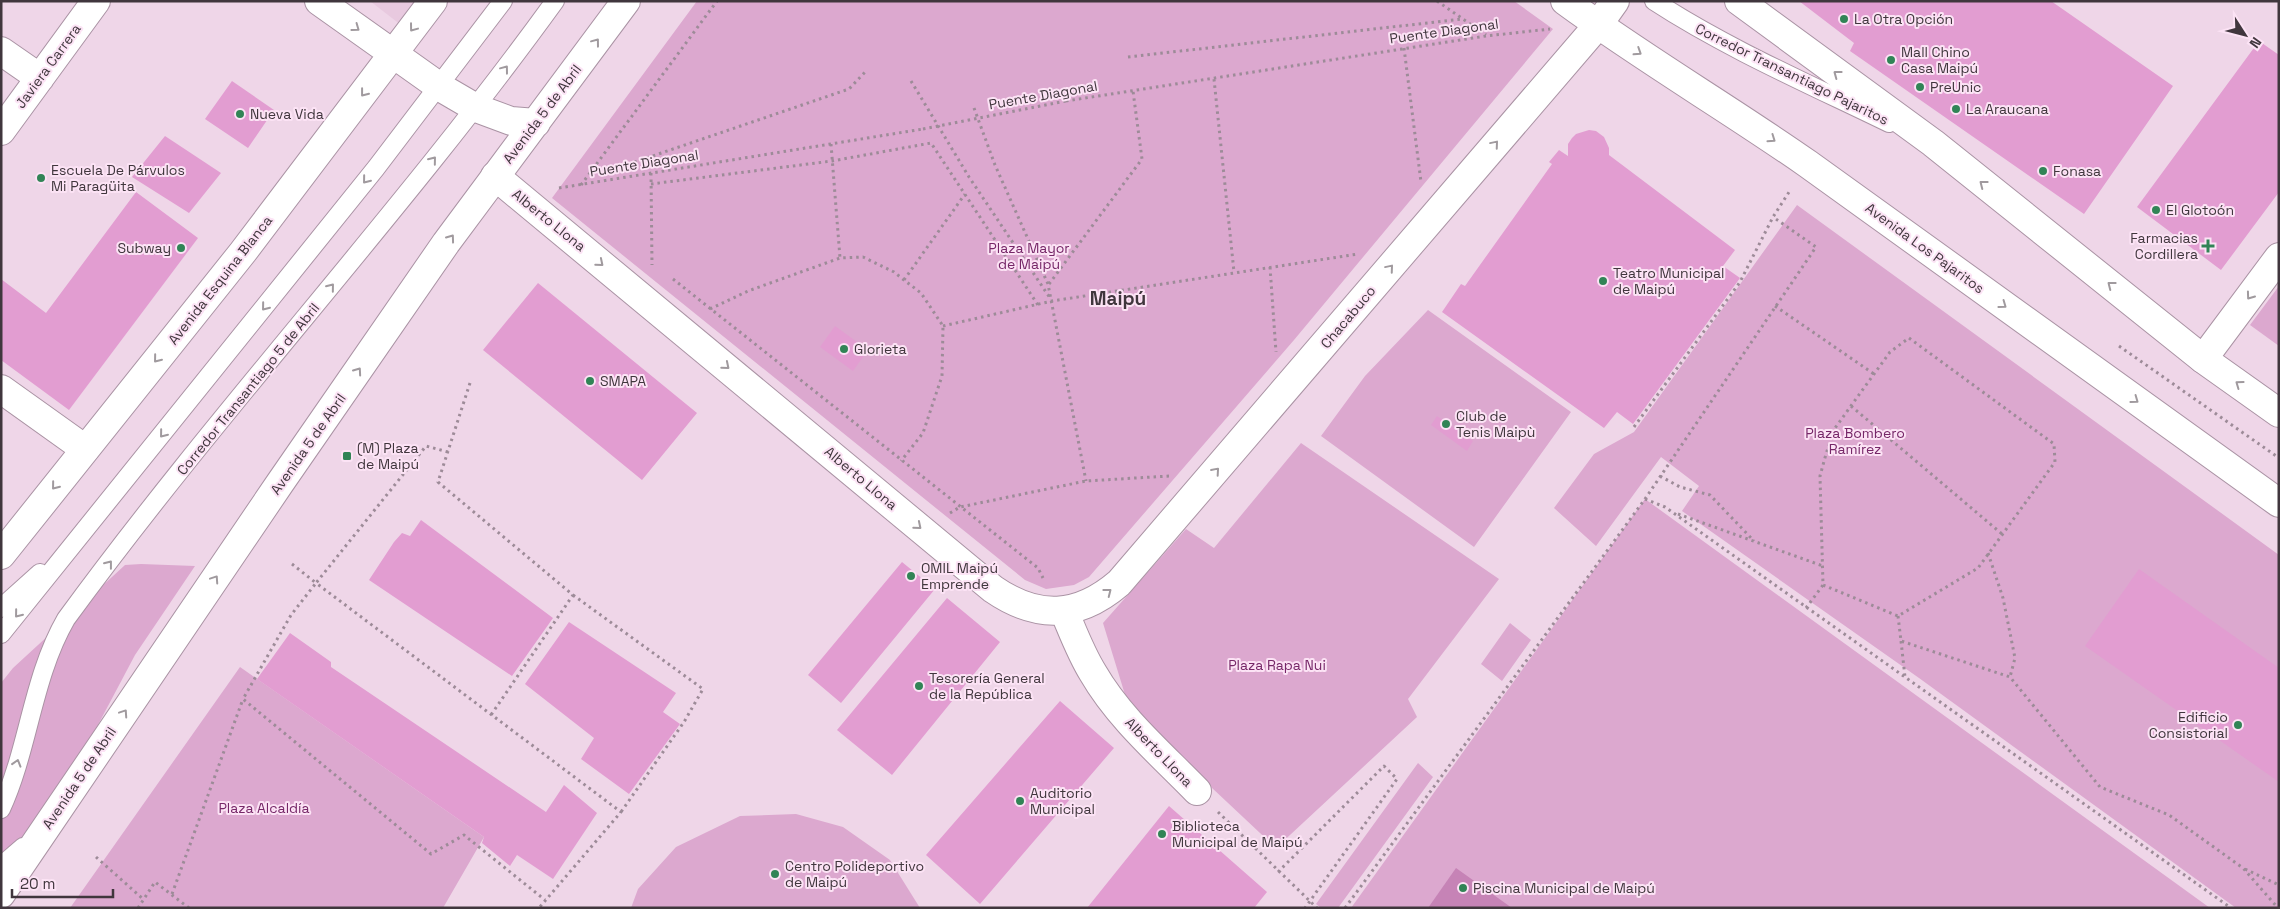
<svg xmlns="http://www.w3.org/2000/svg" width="2280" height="909" font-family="'Space Grotesk',sans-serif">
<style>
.built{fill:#e8c9df}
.green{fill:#dca8cf}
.water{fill:#c683b6}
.building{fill:#e29dd1}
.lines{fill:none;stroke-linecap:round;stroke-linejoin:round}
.lane-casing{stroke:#aa93a4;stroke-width:20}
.street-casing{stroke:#aa93a4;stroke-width:30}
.secondary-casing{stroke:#aa93a4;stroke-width:30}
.primary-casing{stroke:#aa93a4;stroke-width:30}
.path{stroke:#9d8b98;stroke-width:3;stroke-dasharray:2.5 4;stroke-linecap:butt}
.lane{stroke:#fff;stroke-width:18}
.street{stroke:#fff;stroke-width:28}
.secondary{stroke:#fff;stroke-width:28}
.primary{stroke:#fff;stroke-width:28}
.path-bridge{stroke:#9d8b98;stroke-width:3;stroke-dasharray:2.5 4;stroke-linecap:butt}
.oneway{stroke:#a09a9e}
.poi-dot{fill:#318456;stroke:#fce3f5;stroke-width:2}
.labels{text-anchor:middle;stroke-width:4;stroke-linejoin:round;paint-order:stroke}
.poi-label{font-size:14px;fill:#40363d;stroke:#fce3f5;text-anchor:start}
.street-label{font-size:14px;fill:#40363d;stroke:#fce3f5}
.park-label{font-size:14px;fill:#762768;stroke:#fce3f5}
.district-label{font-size:19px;font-weight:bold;fill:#40363d;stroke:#fce3f5}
</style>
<rect width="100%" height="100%" fill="#efd6e8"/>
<!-- built -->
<path class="built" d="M370,1h48l-17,24z"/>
<!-- green -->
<path class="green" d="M697,1h817l39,28 -259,311 -205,237 -15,8 -28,4 -21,-9 -473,-382z
M1797,205l482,350v353h-43l-317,-230 -237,-167 17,-25 -38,-29 -65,89 -42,-38 40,-54 40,-22z
M2279,286v60l-29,-21z
M1428,310l143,102 -97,135 -153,-111 44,-60z
M1301,443l198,136 -91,120 9,18 -141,131 -146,-137 -27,-88 83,-94 28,19z
M1645,499l565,409h-859z
M141,564l54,2 -60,89 -134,253v-225l12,-15 112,-103z
M1510,623l21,17 -29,41 -21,-17z
M240,667l244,170 -41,71h-373z
M1418,763l15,14 -95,131h-17l-5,-4z
M796,814l47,13 47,33 30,48h-289l7,-19 38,-42 64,-31z"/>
<!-- water -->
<path class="water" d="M1456,868l56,40h-84z"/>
<!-- building -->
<path class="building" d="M1799,1h252l122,85 -89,128 -234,-163 4,-8z
M2259,41l20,14v137l-58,78 -84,-63z
M232,81l42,29 -26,38 -43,-29z
M1589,130l7,1 8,6 5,11v7l126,95 -12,16 17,12 -107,146 -16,-12 -13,16 -162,-116 19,-28 4,2 87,-122 -3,-2 10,-12 9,6v-12l4,-6 4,-4z
M165,136l56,37 -32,40 -57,-36z
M136,192l62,46 -129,172 -68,-50v-81l45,34z
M538,283l159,130 -55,67 -159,-130z
M835,326l33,24 -15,21 -33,-24z
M1437,416l36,25 -6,10 -36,-26z
M421,520l132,98 -41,58 -143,-96 25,-38 8,-9 8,3z
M902,562l33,27 -94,114 -33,-28z
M2139,569l140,99v114l-194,-136z
M947,598l53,44 -108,133 -55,-45z
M569,622l107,71 -13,19 17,12 -51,70 -48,-35 13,-21 -69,-54z
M290,633l41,29v5l215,145 18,-27 33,28 -44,66 -36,-24 -7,11 -28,-23 2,-6 -227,-158z
M1060,701l54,47 -134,156 -54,-49z
M1169,806l98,86 -13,16h-167z"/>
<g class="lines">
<!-- lane casing -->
<g class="lane-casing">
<path id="lane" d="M1654,1c72,47 157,84 235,122
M1,608l39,-35
M1,634l375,-466 127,-167
M1,809c28,-61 31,-131 65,-190 155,-212 335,-405 489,-618
M1,866l22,-19"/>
</g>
<!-- street casing -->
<g class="street-casing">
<path id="street" d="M1,51l39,27
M1,131l95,-130
M2203,359l76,-102
M1,389l84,60
M1064,611c9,21 17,43 29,62 26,45 68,81 104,118"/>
</g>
<!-- secondary casing -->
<g class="secondary-casing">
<path id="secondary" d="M495,176l498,413c45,31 85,29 126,-6l479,-558 17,-24"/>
</g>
<!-- primary casing -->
<g class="primary-casing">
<path id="primary" d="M319,1l121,86 36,21 35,13 25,2
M1565,1c79,58 163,107 243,163l471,339
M1739,1l194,142 270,216 76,54
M1,555l242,-303 190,-251
M1,894l279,-411 166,-240 180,-242"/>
</g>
<!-- path -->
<path class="path" d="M1437,1l49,34
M1404,48l17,134
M1128,57l334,-38
M1214,79l20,193
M911,81l58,96 81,121
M1066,101l420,-65 64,-7
M974,108l21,57 53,119 38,197
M831,144l9,114
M590,172l42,-9 217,-74 17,-18
M651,173l1,92
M651,184l181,-23 99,-18 107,162
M581,185l136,-184
M559,188l364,-59
M1270,267l6,85
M673,279l365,289 5,10
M904,280l61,-86
M1049,284l93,-125 -9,-68
M1775,306l99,68
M710,309l38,-18 92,-33 23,-1 31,15 10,8 17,13 22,33 -1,50 -19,57 -22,28
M943,326l109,-25 306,-47
M1909,338l145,106 1,18 -77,106 -80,48 -75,-31 -3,-109 6,-22 9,-26 55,-76z
M2119,346l160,112
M470,383l-32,99 135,113 -82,120
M1851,406l151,128
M1634,427l106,-145 33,-65 18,-28
M448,452l-22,-6 -110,137 305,229 -82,96
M1660,476l20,11 30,8 44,46
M1645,499l20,8 566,401
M950,513l10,-6 126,-26 83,-5
M1678,514l145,52
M1988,553l15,45 12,60 -5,19
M292,564l24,19 -25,32 -48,84 188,155 33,-19 81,65
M573,595l130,94 -19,33 -63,90
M1806,608l17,-23
M1898,616l3,25 109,36 90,110 69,28 74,53 35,40
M1901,641l4,36
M1218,812l99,96
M96,857l47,42
M2245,869l34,16
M1278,872l106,-106 13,13 -92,129
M172,894l71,-195
M138,908l17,-26 34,26
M1345,908l300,-409 171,-252 -43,-30"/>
<!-- lane -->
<use href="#lane" class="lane"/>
<!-- street -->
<use href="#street" class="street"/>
<!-- secondary -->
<use href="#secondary" class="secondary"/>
<!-- primary -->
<use href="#primary" class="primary"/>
<!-- path-bridge -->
<path class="path-bridge" d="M923,129l143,-28"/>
</g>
<!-- one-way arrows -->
<defs><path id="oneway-chevron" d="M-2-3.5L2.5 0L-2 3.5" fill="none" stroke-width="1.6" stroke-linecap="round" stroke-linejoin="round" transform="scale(1.25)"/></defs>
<g class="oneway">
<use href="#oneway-chevron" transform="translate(356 28) rotate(36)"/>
<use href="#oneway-chevron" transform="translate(413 28) rotate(127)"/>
<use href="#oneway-chevron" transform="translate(596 42) rotate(-53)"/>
<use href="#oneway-chevron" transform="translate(1638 52) rotate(33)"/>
<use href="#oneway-chevron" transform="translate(505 69) rotate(-53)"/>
<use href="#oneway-chevron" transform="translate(1837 74) rotate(-143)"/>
<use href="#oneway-chevron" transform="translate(364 93) rotate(128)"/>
<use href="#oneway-chevron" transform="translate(1772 139) rotate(35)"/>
<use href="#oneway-chevron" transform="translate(1495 144) rotate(-50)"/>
<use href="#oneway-chevron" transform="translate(433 160) rotate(-51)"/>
<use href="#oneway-chevron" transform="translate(366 180) rotate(129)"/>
<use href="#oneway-chevron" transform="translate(1983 184) rotate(-142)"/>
<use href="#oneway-chevron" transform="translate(451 238) rotate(-54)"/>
<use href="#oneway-chevron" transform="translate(600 263) rotate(40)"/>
<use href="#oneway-chevron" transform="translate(1390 268) rotate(-50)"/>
<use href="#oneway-chevron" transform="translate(2111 285) rotate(-142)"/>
<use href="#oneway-chevron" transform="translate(331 287) rotate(-51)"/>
<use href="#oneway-chevron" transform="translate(2250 296) rotate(126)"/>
<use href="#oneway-chevron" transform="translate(2003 305) rotate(36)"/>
<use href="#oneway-chevron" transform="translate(265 307) rotate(129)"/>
<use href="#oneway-chevron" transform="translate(157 359) rotate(129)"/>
<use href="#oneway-chevron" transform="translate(726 366) rotate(40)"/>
<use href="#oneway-chevron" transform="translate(358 371) rotate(-55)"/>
<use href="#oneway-chevron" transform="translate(2239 384) rotate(-144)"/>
<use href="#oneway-chevron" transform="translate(2135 400) rotate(36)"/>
<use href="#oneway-chevron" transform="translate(163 434) rotate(129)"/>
<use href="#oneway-chevron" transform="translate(1216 471) rotate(-49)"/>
<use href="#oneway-chevron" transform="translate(55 486) rotate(129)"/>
<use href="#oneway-chevron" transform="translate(918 526) rotate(40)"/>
<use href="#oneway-chevron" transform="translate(109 564) rotate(-52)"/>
<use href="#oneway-chevron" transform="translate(215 579) rotate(-56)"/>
<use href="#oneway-chevron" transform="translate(1108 592) rotate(-38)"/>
<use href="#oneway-chevron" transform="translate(18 614) rotate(129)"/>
<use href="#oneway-chevron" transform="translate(124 713) rotate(-56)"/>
<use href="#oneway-chevron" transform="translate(17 763) rotate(-73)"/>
</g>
<!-- markers -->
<g class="poi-dot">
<circle cx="1844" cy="19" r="5"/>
<circle cx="1891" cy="60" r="5"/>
<circle cx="1920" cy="87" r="5"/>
<circle cx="1956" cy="109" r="5"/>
<circle cx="240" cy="114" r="5"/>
<circle cx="2043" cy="171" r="5"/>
<circle cx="41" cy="178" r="5"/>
<circle cx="2156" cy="210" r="5"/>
<path d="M2205.5 238.5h5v5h5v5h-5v5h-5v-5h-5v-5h5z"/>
<circle cx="181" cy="248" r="5"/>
<circle cx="1603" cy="281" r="5"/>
<circle cx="844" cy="349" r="5"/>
<circle cx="590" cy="381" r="5"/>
<circle cx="1446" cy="424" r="5"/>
<rect x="342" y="451" width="10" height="10" rx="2.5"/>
<circle cx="911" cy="576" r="5"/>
<circle cx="919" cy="686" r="5"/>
<circle cx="2238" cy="725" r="5"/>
<circle cx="1020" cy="801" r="5"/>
<circle cx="1162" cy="834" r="5"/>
<circle cx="775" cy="874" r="5"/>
<circle cx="1463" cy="888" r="5"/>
</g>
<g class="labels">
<!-- poi labels -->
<g class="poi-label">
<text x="1854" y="24">La Otra Opción</text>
<text x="1901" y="57">Mall Chino<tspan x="1901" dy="16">Casa Maipú</tspan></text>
<text x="1930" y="92">PreUnic</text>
<text x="1966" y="114">La Araucana</text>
<text x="250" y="119">Nueva Vida</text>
<text x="51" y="175">Escuela De Párvulos<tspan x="51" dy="16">Mi Paragüita</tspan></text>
<text x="2053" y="176">Fonasa</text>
<text x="2166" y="215">El Glotoón</text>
<text x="2198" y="243" text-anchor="end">Farmacias<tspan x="2198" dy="16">Cordillera</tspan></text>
<text x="171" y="253" text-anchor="end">Subway</text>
<text x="1613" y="278">Teatro Municipal<tspan x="1613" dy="16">de Maipú</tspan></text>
<text x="854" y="354">Glorieta</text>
<text x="600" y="386">SMAPA</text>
<text x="1456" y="421">Club de<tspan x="1456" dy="16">Tenis Maipù</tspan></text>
<text x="357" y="453">(M) Plaza<tspan x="357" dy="16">de Maipú</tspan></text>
<text x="921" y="573">OMIL Maipú<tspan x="921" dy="16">Emprende</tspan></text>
<text x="929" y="683">Tesorería General<tspan x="929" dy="16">de la República</tspan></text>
<text x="2228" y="722" text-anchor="end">Edificio<tspan x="2228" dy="16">Consistorial</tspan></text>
<text x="1030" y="798">Auditorio<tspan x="1030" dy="16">Municipal</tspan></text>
<text x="1172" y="831">Biblioteca<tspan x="1172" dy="16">Municipal de Maipú</tspan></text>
<text x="785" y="871">Centro Polideportivo<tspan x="785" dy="16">de Maipú</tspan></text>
<text x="1473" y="893">Piscina Municipal de Maipú</text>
</g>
<!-- street labels -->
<g class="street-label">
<text transform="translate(1444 31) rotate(-8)" y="5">Puente Diagonal</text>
<text transform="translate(48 66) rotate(-54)" y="5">Javiera Carrera</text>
<text transform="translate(1792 74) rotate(26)" y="5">Corredor Transantiago Pajaritos</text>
<text transform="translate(1043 95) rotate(-10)" y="5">Puente Diagonal</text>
<text transform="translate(542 114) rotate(-53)" y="5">Avenida 5 de Abril</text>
<text transform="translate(644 163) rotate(-9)" y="5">Puente Diagonal</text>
<text transform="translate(549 220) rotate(39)" y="5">Alberto Llona</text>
<text transform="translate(1925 248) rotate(36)" y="5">Avenida Los Pajaritos</text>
<text transform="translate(220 280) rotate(-52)" y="5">Avenida Esquina Blanca</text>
<text transform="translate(1348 317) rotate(-50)" y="5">Chacabuco</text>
<text transform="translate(248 389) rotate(-51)" y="5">Corredor Transantiago 5 de Abril</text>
<text transform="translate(308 444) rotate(-55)" y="5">Avenida 5 de Abril</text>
<text transform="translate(861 478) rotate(40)" y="5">Alberto Llona</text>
<text transform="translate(1159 752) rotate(46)" y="5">Alberto Llona</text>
<text transform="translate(79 778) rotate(-56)" y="5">Avenida 5 de Abril</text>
</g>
<!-- park labels -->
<g class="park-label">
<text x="1029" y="253">Plaza Mayor<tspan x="1029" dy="16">de Maipú</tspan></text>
<text x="1855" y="438">Plaza Bombero<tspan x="1855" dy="16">Ramírez</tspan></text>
<text x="1277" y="670">Plaza Rapa Nui</text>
<text x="264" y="813">Plaza Alcaldía</text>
</g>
<!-- district labels -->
<g class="district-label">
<text x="1118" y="305">Maipú</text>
</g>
</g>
<!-- border -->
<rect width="2280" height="909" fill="none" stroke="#40363d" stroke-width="5"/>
<!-- north arrow -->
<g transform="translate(2245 35) rotate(126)" stroke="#fce3f5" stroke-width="4" paint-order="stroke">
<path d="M0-4L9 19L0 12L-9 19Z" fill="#40363d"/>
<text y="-8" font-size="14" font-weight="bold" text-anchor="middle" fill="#40363d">N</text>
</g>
<!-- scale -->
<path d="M12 889v8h101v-8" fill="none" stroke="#40363d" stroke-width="2.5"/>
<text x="20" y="889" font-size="15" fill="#40363d" stroke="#fce3f5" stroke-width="4" paint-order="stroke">20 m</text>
</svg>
